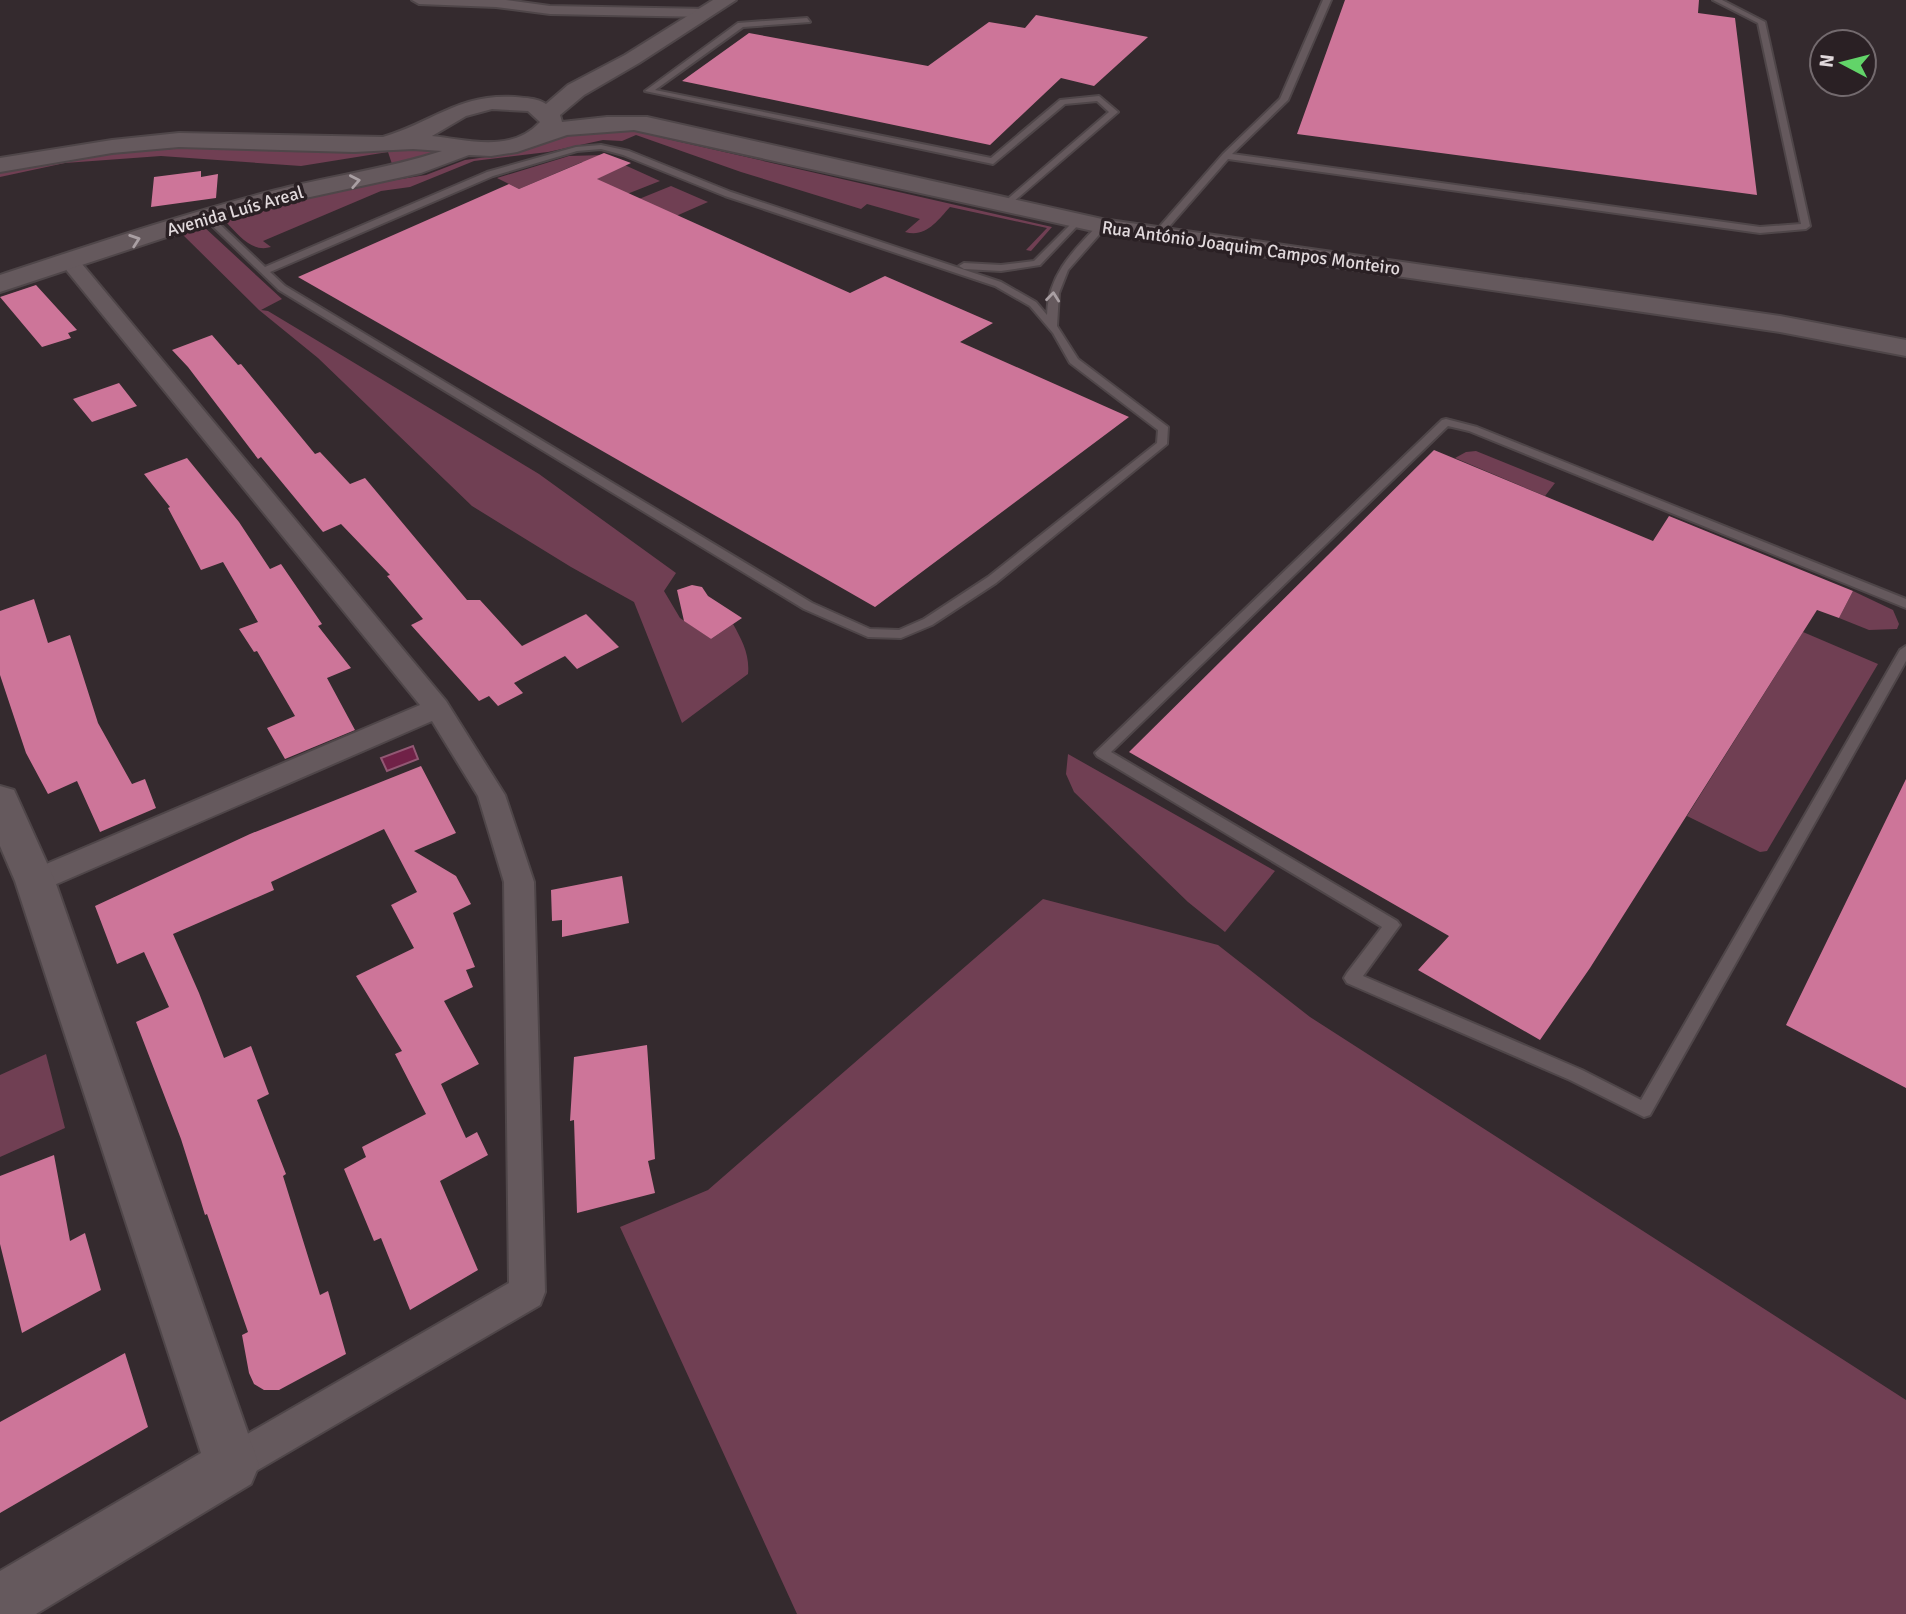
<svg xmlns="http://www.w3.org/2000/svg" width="1906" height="1614" font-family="Signika,sans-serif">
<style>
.green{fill:#703f53}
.water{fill:#702147;stroke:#925874;stroke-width:2}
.building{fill:#cd7599}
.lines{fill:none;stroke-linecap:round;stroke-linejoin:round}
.lane-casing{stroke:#4f4649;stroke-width:4}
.street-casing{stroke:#4f4649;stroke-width:4}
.secondary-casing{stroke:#4f4649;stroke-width:4}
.lane{fill:#65595d;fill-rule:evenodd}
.street{fill:#65595d;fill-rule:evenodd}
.secondary{fill:#65595d;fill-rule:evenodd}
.oneway{stroke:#a99fa3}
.labels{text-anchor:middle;stroke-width:7;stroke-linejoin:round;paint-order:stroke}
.far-street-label{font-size:18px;fill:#e1d9dc;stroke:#2a2024}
</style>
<rect width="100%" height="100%" fill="#342a2e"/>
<!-- green -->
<path class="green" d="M595,130l39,1 30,5 -1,2 389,89 -21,24 -5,-1 21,-22 -97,-21c-13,14 -24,31 -45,25l15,-13 -53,-15 -6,5 -120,-37 -105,-37 -14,6 -19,-1 -55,12 -74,9 -64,26 -29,4 -118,50 8,6c-20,6 -33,-13 -46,-26l2,-4 63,-20 136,-22 39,-15 50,-7 49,-20z
M219,146l90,6 122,-3 2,3 -2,3 -37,15 -6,-18 -87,14 -140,-10 -96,7 -65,14v-5l95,-18z
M604,155l-13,11 -9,-4 -63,27 -22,-11 72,-22z
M618,162l42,19 -33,13 -31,-15 12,-6z
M671,186l37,16 -32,14 -37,-17z
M203,226l79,73 -21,11 7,1 271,163 137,99 -12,18 16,27 31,21 22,-15c9,16 17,31 15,50l-66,49 -48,-121 -63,-35 -99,-61 -154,-148 -59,-48 -78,-77z
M1476,451l79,32 -10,13 -90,-38 11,-6z
M1853,591l40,19 6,14 -2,5 -28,1 -30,-12z
M1803,632l75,32 -111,187 -7,1 -73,-36z
M1068,754l207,117 -50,61 -37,-30 -114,-110 -8,-18z
M1043,899l175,46 92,72 596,383v214h-1109l-177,-387 88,-37z
M46,1054l19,74 -65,29v-82z"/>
<!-- water -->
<path class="water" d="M413,746l5,13 -31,12 -6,-13z"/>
<!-- building -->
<path class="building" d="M1345,0h354l-1,13 37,5 22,177 -460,-61z
M1036,15l112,22 -54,49 -33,-8 -71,67 -308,-64 67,-48 179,33 61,-44 36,6z
M604,153l27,10 -34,16 253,114 35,-17 108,47 -33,19 169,75 -254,190 -577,-330 211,-93 10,5z
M201,171v6l17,-3 -2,24 -65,9 3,-30z
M36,285l41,45 -9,3 3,5 -29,9 -42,-50z
M212,335l26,30 3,-1 74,90 5,-2 30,32 15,-6 102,122h13l42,46 64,-32 33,33 -42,22 -12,-13 -51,27 9,10 -25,13 -9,-10 -10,5 -68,-76 12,-6 -36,-43 3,-1 -49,-51 -18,8 -62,-75 -3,2 -70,-92 -16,-17z
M119,383l18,23 -45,16 -19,-23z
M1434,450l219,91 16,-25 184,75 -14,27 -22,-8 -227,358 -50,72 -122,-70 31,-34 -320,-184z
M187,458l52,64 31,47 11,-5 41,60 -4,2 33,42 -24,10 28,52 -70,29 -18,-31 28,-12 -38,-65 -3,1 -15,-23 19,-7 -35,-60 -22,8 -33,-62 2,-1 -26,-33z
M692,585l10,2 6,9 34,22 -31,21 -27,-18 -7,-31z
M34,599l14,44 22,-8 28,88 34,61 13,-5 11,29 -56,24 -23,-51 -29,13 -22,-41 -26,-78v-64z
M421,766l35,67 -42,18 42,25 15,28 -18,9 22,54 -9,3 7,17 -29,14 35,63 -38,20 25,54 11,-6 11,23 -48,26 38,89 -68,40 -29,-72 -7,3 -30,-72 22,-12 -4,-10 64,-33 -31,-60 7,-3 -46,-75 58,-28 -23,-43 26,-13 -33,-63 -113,53 3,8 -101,44 26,59 25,65 27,-12 18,48 -12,6 29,74 -3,2 37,119 8,-4 18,63 -67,36h-15l-10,-6 -5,-11 -7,-38 6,-3 -41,-118 -2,1 -24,-76 -45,-117 33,-15 -25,-55 -27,12 -22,-58 155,-72z
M1906,779v309l-120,-63z
M622,876l7,47 -67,14v-17l-10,1 -1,-31z
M647,1045l8,114 -7,2 7,32 -78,20 -3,-93 -4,1 4,-64z
M54,1155l16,86 15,-8 16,57 -79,43 -22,-89v-68z
M125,1353l23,74 -148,86v-91z"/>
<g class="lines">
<!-- lane casing -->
<g class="lane-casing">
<path id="lane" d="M1323,0h8l-43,100 -56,54 528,73 41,-3 -43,-201 -45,-23h9l43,22 45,204 -4,3 -46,4 -532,-74 -68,78h-6v-4l69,-79 57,-55z
M807,18l3,4 -67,5 -88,63 336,68 69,-58 39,-4 19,16 -112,96 -4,-3 1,-2 106,-91 -12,-11 -32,3 -72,60 -348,-73 93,-68z
M601,145l28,6 102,41 270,90 35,20 11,13c1,-40 26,-64 52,-91h6v4l-37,42 -9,23 -2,33 21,33 90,68 -1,17 -171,139 -64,42 -31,13 -33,-1 -64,-28 -525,-319 -77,-74 7,-2 56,53 222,-95 89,-25zM601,149l22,6 102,41 270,90 35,20 23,27 17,30 88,67 -1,13 -169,134 -64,42 -25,11 -29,-1 -58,-26 -527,-317 -15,-14 223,-96 84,-25z
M1077,218l4,3 -1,2 -40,42 -39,6 -37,-2 -5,-3 5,-3 37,2 33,-4z
M1446,419l31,8 429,172v9l-437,-177 -21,-5 -337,326 286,169 3,4 -3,4 -34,47 219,94 59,30 259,-450 6,-4v15l-256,454 -6,2 -74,-37 -223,-97 -3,-5 3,-5 35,-46 -285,-171 -2,-3 347,-333z"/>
</g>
<!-- street casing -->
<g class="street-casing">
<path id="street" d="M412,0h94l44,6 158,3 7,4 -7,4 -158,-3 -54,-7 -77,-3z
M70,256l7,2 369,443 59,94 29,87 11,410 -5,13 -308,180 -14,-6 -6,-14 6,-14 291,-168 -5,-401 -26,-86 -46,-75 -387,168 -10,4 -10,-4 -5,-8 5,-8 395,-168 -357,-439 -2,-4z"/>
</g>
<!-- secondary casing -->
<g class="secondary-casing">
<path id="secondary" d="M713,0h23l-97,63 -55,32 -24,20 2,7 45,-5h40l455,102 678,97 126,24v16l-126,-24 -678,-99 -468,-103 -67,5 -50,17 -26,4 -22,-1 -48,18 -134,29 -72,19 -215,71v-17c91,-30 182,-61 276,-85 55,-14 111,-21 166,-39l-29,-2 -59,3 -175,-5 -67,6 -112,19v-14l112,-18 67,-7 204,4c50,-15 77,-44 132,-40 11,1 22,1 31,7l22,-19 57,-30zM492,109l36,2 12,11c-28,31 -72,18 -108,14l34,-20z
M0,786l14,4 41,91 204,584 -8,19 -215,130h-36v-43l201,-118 -186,-572 -15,-35z"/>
</g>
<!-- lane -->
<use href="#lane" class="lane"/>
<!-- street -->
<use href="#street" class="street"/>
<!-- secondary -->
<use href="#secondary" class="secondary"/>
</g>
<!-- one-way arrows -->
<defs><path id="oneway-chevron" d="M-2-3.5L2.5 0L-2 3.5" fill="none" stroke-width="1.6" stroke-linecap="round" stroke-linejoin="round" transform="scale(1.75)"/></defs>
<g class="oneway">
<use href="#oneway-chevron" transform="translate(355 181) rotate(-11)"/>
<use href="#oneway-chevron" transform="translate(135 240) rotate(-19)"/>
<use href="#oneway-chevron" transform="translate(1053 297) rotate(-84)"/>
</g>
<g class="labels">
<!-- far-street labels -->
<g class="far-street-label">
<text transform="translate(235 211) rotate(-16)" y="6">Avenida Luís Areal</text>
<text transform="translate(1251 248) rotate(8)" y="6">Rua António Joaquim Campos Monteiro</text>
</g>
</g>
<!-- north arrow -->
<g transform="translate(1843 63) rotate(277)"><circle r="33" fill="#2a2024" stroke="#736a6e" stroke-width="2"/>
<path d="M0-5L12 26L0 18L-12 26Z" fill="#62d469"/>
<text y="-10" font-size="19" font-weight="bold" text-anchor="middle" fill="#e1d9dc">N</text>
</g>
</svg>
